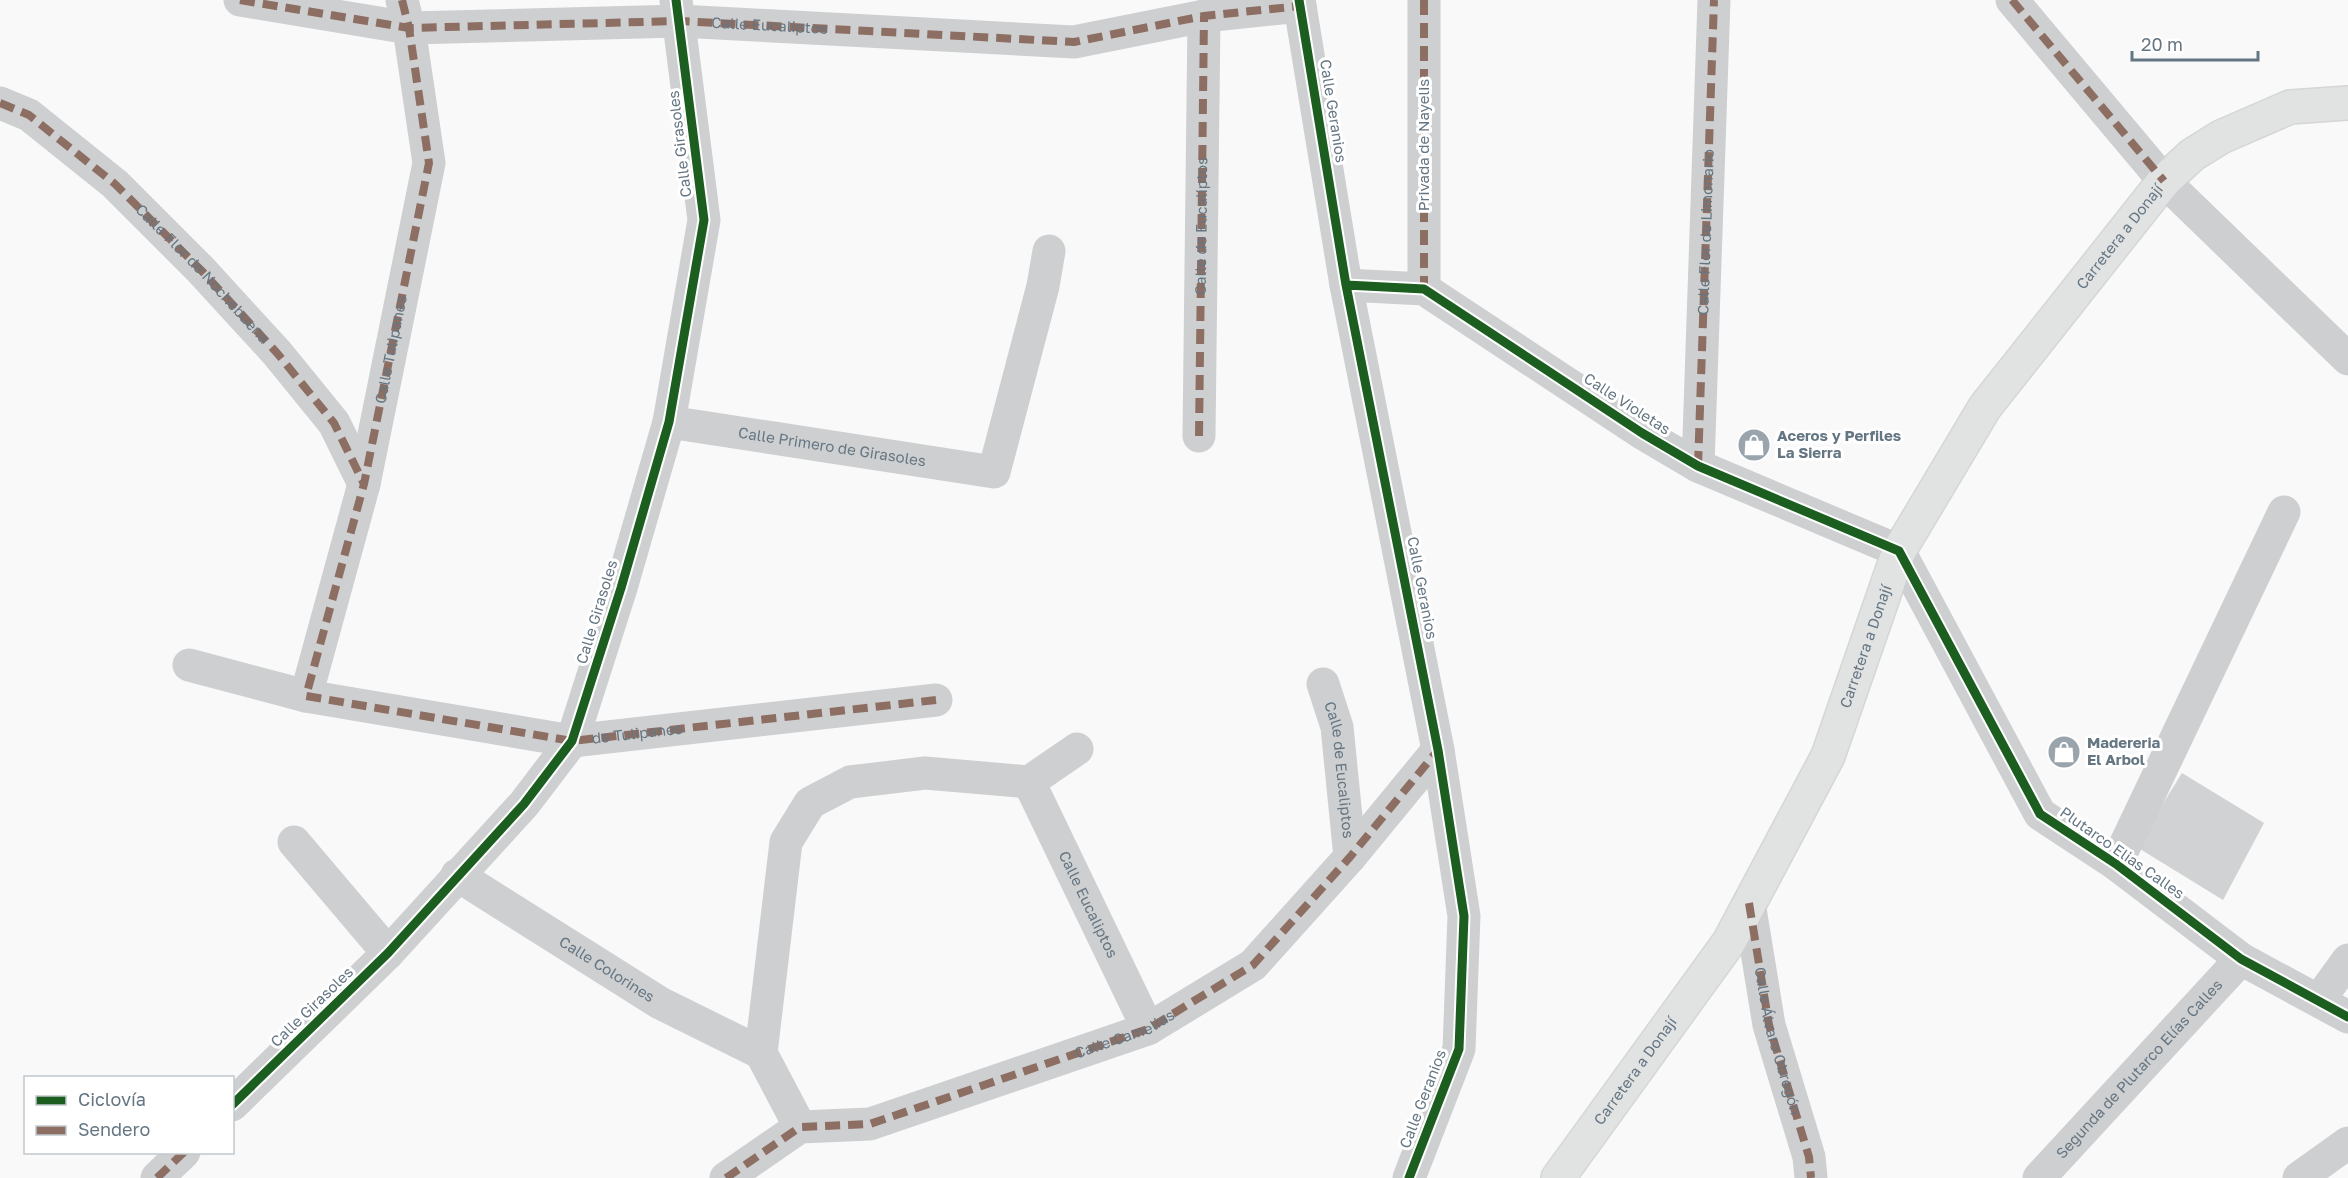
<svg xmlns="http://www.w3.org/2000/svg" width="2348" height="1178" font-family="'Golos Text',sans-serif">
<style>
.building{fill:#d0d2d3}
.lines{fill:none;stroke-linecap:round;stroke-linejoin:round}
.secondary-casing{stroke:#d5d6d7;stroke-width:36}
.street{stroke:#cecfd0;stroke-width:33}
.secondary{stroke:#e1e2e2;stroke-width:33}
.quiet{stroke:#8d6e63;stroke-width:8;stroke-dasharray:15 8;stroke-linecap:butt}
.cycleway-casing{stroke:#fff;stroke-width:13}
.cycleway{stroke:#1b5e20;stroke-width:9}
.labels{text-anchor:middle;stroke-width:6;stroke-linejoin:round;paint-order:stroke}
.street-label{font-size:15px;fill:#657683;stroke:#fff}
.poi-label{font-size:15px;font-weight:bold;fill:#657683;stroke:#fff;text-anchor:start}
</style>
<rect width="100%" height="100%" fill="#f9f9f9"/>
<!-- building -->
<path class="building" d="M2182,773l82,50 -41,77 -83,-51 19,-39z"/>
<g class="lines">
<!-- secondary casing -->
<g class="secondary-casing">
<g id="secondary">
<path id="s9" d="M1558,1178l171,-236 99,-186 71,-205 86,-144 179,-226 28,-26 29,-18 69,-30 58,-4"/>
</g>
</g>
<!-- street -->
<g class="street">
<path d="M240,0l169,28 271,-7 394,21 130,-26 96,-10"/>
<path d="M1299,0l47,285 92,465 26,166 -5,133 -50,129"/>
<path d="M1424,0v289"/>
<path d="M2012,0l152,181 184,178"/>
<path d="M0,103l29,12 86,69 86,86 76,83 57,70 30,61"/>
<path d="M1346,285l78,4 218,144 56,33 201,85 141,263 76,50 125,95 107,58"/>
<path id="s1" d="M669,422l325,50 49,-186 6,-35"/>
<path id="s2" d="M1199,436l5,-420"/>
<path id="s3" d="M1698,466l16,-466"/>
<path d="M189,665l117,31 266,45 364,-41"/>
<path id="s4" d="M1323,684l14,43 13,130"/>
<path id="s5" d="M306,696l58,-212 65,-321 -20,-135 -7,-28"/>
<path id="s6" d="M1029,782l119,247"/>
<path d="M294,842l94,111"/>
<path d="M2116,864l168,-352"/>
<path id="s7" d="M457,875l203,128 101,50"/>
<path d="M1749,903l20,122 40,132 2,21"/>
<path d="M2319,1000l29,-40"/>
<path d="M232,1105l156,-152 136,-149 48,-63 49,-153 48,-166 35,-202 -28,-220"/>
<path d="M800,1127l-39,-74 25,-211 24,-39 40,-21 75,-9 104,9 48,-33"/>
<path d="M157,1178l27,-26"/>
<path d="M726,1178l74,-51 70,-3 278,-95 105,-64 97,-108 88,-107"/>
<path id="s8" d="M2039,1178l202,-219"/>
<path d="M2299,1178l49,-35"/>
</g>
<!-- secondary -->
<use href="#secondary" class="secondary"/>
<!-- quiet -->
<g class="quiet">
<path id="s10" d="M240,0l169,28 271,-7 394,21 130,-26 96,-10"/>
<path id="s11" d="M402,0l7,28 20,135 -65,321 -58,212 266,45 364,-41"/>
<path d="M1424,0v289"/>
<path d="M2012,0l152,181"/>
<path id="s12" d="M0,103l29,12 86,69 86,86 76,83 57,70 30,61"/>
<path d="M1199,436l5,-420"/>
<path d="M1698,466l16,-466"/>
<path id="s13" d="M1749,903l20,122 40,132 2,21"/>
<path d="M157,1178l27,-26"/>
<path id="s14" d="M726,1178l74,-51 70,-3 278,-95 105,-64 97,-108 88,-107"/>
</g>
<!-- cycleway casing -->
<g class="cycleway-casing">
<path id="cycleway" d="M1299,0l47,285 92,465 26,166 -5,133 -50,129
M1346,285l78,4 218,144 56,33 201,85 141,263 76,50 125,95 107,58
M232,1105l156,-152 136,-149 48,-63 49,-153 48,-166 35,-202 -28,-220"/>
</g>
<!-- cycleway -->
<use href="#cycleway" class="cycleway"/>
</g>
<!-- icons -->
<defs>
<g id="shop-disc" transform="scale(1.725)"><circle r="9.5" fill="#99a4ac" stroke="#fff"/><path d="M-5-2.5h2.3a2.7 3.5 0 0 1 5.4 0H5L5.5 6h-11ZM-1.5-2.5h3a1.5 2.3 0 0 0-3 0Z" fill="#fff"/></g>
</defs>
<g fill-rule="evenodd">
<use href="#shop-disc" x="1754" y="445"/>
<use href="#shop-disc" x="2064" y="752"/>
</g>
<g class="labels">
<!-- street labels -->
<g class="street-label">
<text dy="5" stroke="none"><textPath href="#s10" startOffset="532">Calle Eucaliptos</textPath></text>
<text transform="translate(1333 111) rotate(81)" y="5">Calle Geranios</text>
<text transform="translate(680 144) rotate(-97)" y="5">Calle Girasoles</text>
<text transform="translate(1424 145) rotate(-90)" y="5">Privada de Nayelis</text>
<text dy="5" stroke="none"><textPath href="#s2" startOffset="210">Calle de Eucaliptos</textPath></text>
<text dy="5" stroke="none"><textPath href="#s3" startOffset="234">Calle Flor de Limonario</textPath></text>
<text dy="5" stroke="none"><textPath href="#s9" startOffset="1104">Carretera a Donají</textPath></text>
<text dy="5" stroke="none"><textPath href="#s12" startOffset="267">Calle Flor de Nochebuena</textPath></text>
<text dy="5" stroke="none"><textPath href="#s5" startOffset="357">Calle Tulipanes</textPath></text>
<text transform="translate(1627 404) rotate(33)" y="5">Calle Violetas</text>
<text dy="5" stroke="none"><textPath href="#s1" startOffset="165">Calle Primero de Girasoles</textPath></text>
<text transform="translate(1422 588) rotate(79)" y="5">Calle Geranios</text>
<text transform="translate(597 612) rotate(-73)" y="5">Calle Girasoles</text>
<text dy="5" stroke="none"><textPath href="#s9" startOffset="618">Carretera a Donají</textPath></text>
<text dy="5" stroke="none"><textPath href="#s11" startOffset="1048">de Tulipanes</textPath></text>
<text dy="5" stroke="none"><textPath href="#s4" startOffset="88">Calle de Eucaliptos</textPath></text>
<text transform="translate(2122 853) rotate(35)" y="5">Plutarco Elias Calles</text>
<text dy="5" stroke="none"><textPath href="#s6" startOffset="136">Calle Eucaliptos</textPath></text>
<text dy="5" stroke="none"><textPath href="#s7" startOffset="177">Calle Colorines</textPath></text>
<text transform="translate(312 1007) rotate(-44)" y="5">Calle Girasoles</text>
<text dy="5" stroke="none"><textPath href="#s14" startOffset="430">Calle Camelias</textPath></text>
<text dy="5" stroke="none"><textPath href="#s13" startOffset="141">Calle Álvaro Obregón</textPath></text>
<text dy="5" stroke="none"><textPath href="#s8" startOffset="148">Segunda de Plutarco Elías Calles</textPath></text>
<text dy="5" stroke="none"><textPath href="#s9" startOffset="132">Carretera a Donají</textPath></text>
<text transform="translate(1423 1099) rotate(-69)" y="5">Calle Geranios</text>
</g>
<!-- poi labels -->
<g class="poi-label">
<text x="1777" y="441">Aceros y Perfiles<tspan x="1777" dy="17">La Sierra</tspan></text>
<text x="2087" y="748">Madereria<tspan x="2087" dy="17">El Arbol</tspan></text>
</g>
</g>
<!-- legend -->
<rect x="24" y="1076" width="210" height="78" fill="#ffffff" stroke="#c1c8cd" stroke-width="1.5"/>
<rect x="36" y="1096" width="30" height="9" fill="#1b5e20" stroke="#c1c8cd" stroke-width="1.5"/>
<text x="78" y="1106" font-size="18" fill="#657683">Ciclovía</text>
<rect x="36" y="1126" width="30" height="9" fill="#8d6e63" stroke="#c1c8cd" stroke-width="1.5"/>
<text x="78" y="1136" font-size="18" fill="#657683">Sendero</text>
<!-- scale -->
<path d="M2132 51v9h126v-9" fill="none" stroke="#657683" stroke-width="3"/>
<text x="2141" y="51" font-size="18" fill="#657683" stroke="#ffffff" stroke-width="4.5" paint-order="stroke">20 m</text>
</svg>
